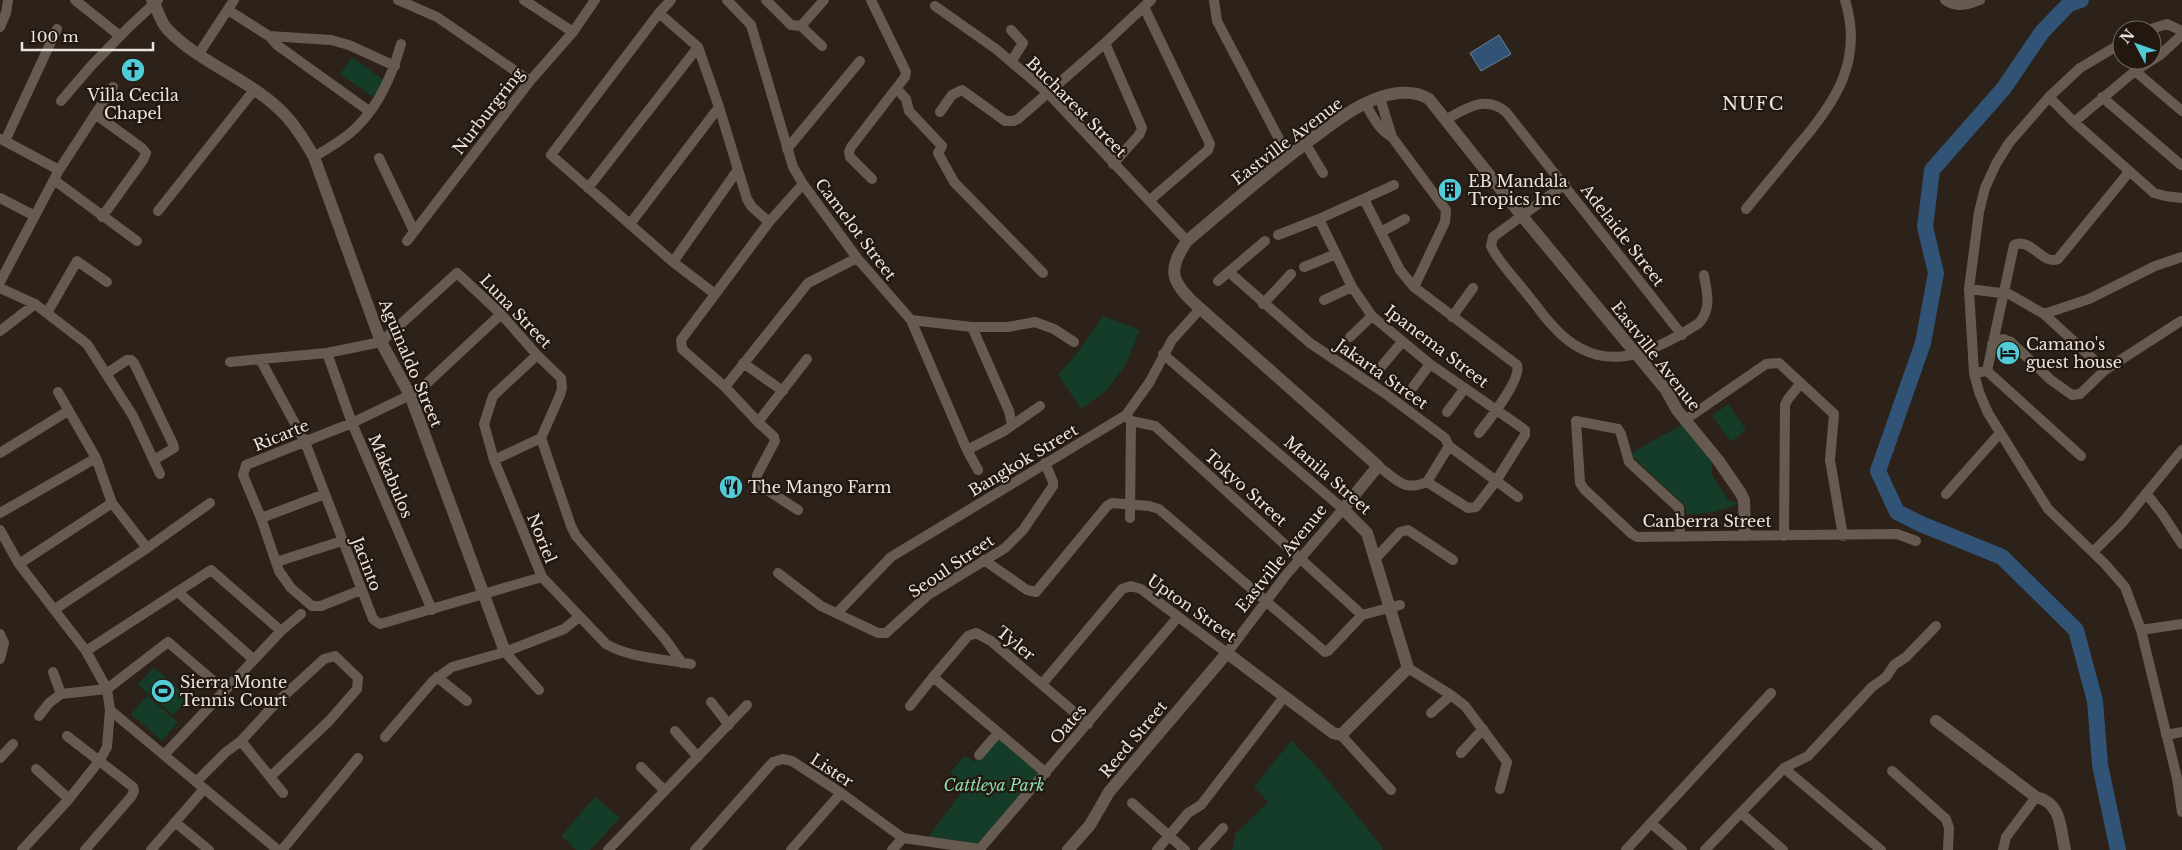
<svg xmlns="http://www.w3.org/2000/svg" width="2182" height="850" font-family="'Libre Baskerville',serif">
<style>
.green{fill:#143c29}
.water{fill:#315376;stroke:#697e95}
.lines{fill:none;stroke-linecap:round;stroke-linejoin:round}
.river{stroke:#315376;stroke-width:16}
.minor{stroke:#675b51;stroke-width:10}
.tertiary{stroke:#675b51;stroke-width:12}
.labels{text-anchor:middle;stroke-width:4.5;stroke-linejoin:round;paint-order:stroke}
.poi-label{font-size:16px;fill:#ebe4de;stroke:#221810;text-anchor:start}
.street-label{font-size:16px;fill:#ebe4de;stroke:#221810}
.park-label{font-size:16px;font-style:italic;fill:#8fdfb4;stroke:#221810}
.neighbourhood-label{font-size:18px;letter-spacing:1px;fill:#ebe4de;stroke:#221810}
</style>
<rect width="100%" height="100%" fill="#2c2219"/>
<!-- green -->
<path class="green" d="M352,57l33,24 -12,16 -33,-23z
M1103,316l37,14 -15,36 -18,24 -26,19 -23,-34 17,-19z
M1728,404l18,26 -15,12 -19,-26z
M1683,424l30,39 -2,10 17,27 12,4 -26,8 -27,3 -2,-9 -55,-52z
M154,667l35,31 -16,17 -35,-30z
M147,696l31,26 -16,19 -31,-27z
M999,736l43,37 -63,71 -51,-7 37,-49 -15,-16 15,-16 11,6z
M1291,741l26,26 66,81 -1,2h-150l4,-17 32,-31 -14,-15z
M595,797l25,21 -30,32h-14l-15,-14z"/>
<!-- water -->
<path class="water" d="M1499,35l12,19 -30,17 -11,-18z"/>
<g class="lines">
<!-- river -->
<path class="river" d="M2081,0l-12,4 -27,28 -38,56 -72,82 -7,57 11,46 -13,70 -45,128 19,41 24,12 81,33 74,73 19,71 5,64 18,85"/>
<!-- minor -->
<path class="minor" d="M75,0l45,36
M398,0l39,17 93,64
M524,0l49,32
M671,0l-12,13 -108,142 122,107 42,32
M727,0l24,25 42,142 10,17 54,74 54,62 56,130 11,20
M766,0l25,25 10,1
M871,0l35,72 -1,5 -54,70 -2,5 1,5 22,22
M1214,0l3,21 71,135
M1945,0c11,8 23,5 35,0
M935,6l61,43 52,44 139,148
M1144,7l66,137 -2,6 -58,50
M228,10l41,26 8,9 92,66
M659,13l39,34 21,60 28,92 5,8 17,15
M801,26l23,-26
M801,26l21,20
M0,27l6,-14 2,-13
M1011,30l12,13 -12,19
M2148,30l19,-6 15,7
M269,36l62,4 18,5 46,21
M1105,43l37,85 -3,7 -26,29
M2122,43l-42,25 -31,29 -40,46 -13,21 -11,24 -6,24 -10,77 5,84 5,19 9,21 60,96 57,55 20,23 16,43 36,148 5,34
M198,55l36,-55
M2135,71l47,40
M897,89l9,10 3,12 33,35 -4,7 16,29 89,91
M2049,97l25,25 80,71 11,3 17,2
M2102,97l79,68
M1380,98l12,39
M61,101l30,-35 38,-39 29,-27
M1365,103c8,14 13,26 27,34l54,73 -1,12 -31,65
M940,112l12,-17 10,-5 43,31h8l5,-2 87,-76 46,-43
M95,114l47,34 4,5 -3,7 -41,57
M1447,119c20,-11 38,-24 59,-7l176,223
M2074,122l61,-51 25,-16 22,-20
M1,139l58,31
M5,141l52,-112
M1305,143l18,30
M787,149l73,-88
M314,157c11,-7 24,-14 35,-23 27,-22 43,-58 52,-90
M379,158l35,73
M54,180l83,61
M803,184l-34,38 -88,118 1,9 43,38 33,35 49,-63
M1565,184l-72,53 -2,9c7,16 28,37 39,52 8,9 14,19 22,27 46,53 97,31 147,-2 13,-15 8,-30 5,-48
M588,188l110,-141
M0,198l35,18
M1364,199l36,71 14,17 103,78c5,14 -28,55 -38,68
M1746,209c17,-21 34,-41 51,-62 38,-44 67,-86 48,-147
M158,211l96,-121
M1319,219l33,68 20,29 58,48 95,66v5l-29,46 -20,26 -8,1 -41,-26
M630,224l89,-117
M1381,232l24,-13
M1278,235l41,-16 75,-34
M407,241l123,-160 43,-49 22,-32
M673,262l64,-91
M1304,267l32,-13
M1230,273l80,70 76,51 59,44 4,8 69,51
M1218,281l47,-40
M0,282l59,-112 54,-83
M0,288l35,16 52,40 46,72 27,58
M1969,289l40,5 35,20 45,-15 66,-33 27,-9
M1324,300l28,-13
M1263,304l28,-30
M47,313l30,-52 30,21
M2044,314l61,56 76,-49
M1452,317l21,-29
M911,320l61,7h36l27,-5 19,7 20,13
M972,327l37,84 3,14
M0,331l35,-27
M1350,337l22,-21
M1992,344l11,-5 8,3 40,38 21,15 8,-1 25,-24
M327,353l25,70 80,187
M537,355l-44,41 -9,28 10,36 48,117 64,67c24,14 58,15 85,20
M260,359l45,83 68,177 7,5 162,-47
M230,362l97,-9 54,-11 76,-69 44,41 36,41 24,23 1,10 -2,7 -19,43
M743,363l40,28
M1381,367l21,-25
M1987,371l94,85
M1974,373l13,-2 27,-126c17,-8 29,21 44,14l71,-87
M106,374l21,-14h4l3,3 39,81 1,4 -20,12
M725,387l83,-104 49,-25
M1413,387l17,-23
M58,392l38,66 16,45 35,45
M1447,412l18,-24
M1126,415l5,6 24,5 207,189
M1685,420l81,-56 13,-1 55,51 -4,46 13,76
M758,422l16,15 1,4 -18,34v6l2,4 39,25
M541,438l30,88 5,10 89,103 17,24
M967,450l37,-19 36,-25
M0,453l68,-42
M494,460l47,-22
M1378,466c18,13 25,26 49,16
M1427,482l22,-36
M2146,493l17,22 19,29
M1946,494l54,-61
M0,513l96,-55
M261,518l64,-24
M1130,518l1,-97
M0,530l19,34 67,87 21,38 3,21 -3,37 -7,13 -31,39 -47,51
M1784,536l1,-131 3,-6 13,-16
M1680,537l-1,-29 -50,-46 -8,-28 -3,-5 -42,-8 4,62 4,6 48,45 5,3 260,-3 19,7
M2093,552l29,-29 60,-73
M1376,558l24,-26 8,-2 45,30
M984,560l43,30 9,2 71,-86 5,-3 37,3 10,3 166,143 3,-1 34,-36 38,-10
M276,562l66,-21
M19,564l93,-61
M778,573l43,33 57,27h8l42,-38 77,-47 18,-18 30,-44v-4l-8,-19
M361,590l-40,16h-9l-21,-18 -12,-17 -18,-53 -18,-43 3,-10 106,-42 58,-28 16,-11 75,-70
M178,592l76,68
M55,609l92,-61 63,-45
M837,613l54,-56 235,-142 23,-32 23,-43 28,-31
M2141,630l41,-6
M0,634l4,9 -4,16
M86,651l125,-81 70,61
M505,652l34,38
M1408,668l43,27 14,11 42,56 -7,27
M53,672l8,22
M437,677l30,24
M933,677l113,96
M1042,684l80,-95 9,-3 10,3 86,64 59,-78 57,-66 -180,-155
M711,702l18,23
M910,706l23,-29 35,-41 8,-3 15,8 97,83
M110,710l168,140
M1431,713l20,-18
M39,716l10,-13 12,-9 46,-5 61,-47 57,49
M675,731l23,26
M1341,735l50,55
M2166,735l16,-3
M67,736l66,51 1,4 -3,6 -46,53
M385,737l48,-56 19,-14 53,-15 59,-23 15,-12
M241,741l42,52
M1461,753l22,-24
M164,755l117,-124 20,-17
M979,755l19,-22
M0,758l13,-14
M641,767l24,24
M1784,768l97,82
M36,769l33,30
M1892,771l54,48 3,9 -1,22
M196,782l30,-30 15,-11 33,-36 50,-46 11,-3 23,22 -1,11 -28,32 -59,56
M1132,803l53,47
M1741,813l42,37
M175,822l34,28
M1652,824l30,26
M151,850l53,-61
M282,850l76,-92
M608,850l139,-145
M695,850l78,-88 10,-3 9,2 49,32 62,45 77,11
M791,850l50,-57
M892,850l11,-12
M979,850l199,-233
M1157,850l31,-37 13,-8 83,-108
M1203,850l20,-22
M1626,850l145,-157
M1705,850l79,-82 24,-12 64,-69 14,-10 8,-12 12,-8 30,-31
M2003,850l3,-13 30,-40"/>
<!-- tertiary -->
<path class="tertiary" d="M152,0c6,9 8,22 16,30 34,35 85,50 118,86 11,12 20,27 28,41l67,185 29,53 95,257
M1936,721l100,76c26,6 24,31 29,53
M1068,850l22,-25 19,-33 118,-139 106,80 8,2 67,-67 -41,-135 -24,-24 35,-43 -184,-163c-24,-23 -26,-34 -7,-62 43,-36 84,-73 130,-106 15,-11 30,-23 47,-31 20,-10 46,-17 65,-5l93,117 144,174 11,20 41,50 22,32 4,8 1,35"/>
</g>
<!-- icons -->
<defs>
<g id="church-disc" transform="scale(1.25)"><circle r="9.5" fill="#52cbd7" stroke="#221810"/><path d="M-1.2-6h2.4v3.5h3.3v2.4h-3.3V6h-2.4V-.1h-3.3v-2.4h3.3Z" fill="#111"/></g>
<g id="building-disc" transform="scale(1.25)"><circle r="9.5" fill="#52cbd7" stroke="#221810"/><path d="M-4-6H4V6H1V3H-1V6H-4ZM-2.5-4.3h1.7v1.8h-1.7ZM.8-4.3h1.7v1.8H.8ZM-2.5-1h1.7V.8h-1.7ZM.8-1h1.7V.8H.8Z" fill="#111"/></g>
<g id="hotel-disc" transform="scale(1.25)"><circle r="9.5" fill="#52cbd7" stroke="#221810"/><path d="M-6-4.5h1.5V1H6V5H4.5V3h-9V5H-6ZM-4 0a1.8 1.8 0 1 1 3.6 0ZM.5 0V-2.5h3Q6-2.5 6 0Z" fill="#111"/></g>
<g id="restaurant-disc" transform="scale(1.25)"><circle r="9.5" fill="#52cbd7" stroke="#221810"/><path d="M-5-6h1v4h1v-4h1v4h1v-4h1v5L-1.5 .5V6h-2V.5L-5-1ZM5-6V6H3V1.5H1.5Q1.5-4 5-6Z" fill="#111"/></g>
<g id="stadium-disc" transform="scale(1.25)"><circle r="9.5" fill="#52cbd7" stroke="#221810"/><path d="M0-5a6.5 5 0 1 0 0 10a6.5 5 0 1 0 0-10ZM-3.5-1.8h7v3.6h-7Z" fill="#111"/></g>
</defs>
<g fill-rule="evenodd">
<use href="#church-disc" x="133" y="70"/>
<use href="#building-disc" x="1450" y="190"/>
<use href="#hotel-disc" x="2008" y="353"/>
<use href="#restaurant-disc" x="731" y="487"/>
<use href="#stadium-disc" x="163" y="691"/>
</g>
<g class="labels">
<!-- poi labels -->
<g class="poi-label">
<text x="133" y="101" text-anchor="middle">Villa Cecila<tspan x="133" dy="18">Chapel</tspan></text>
<text x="1468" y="187">EB Mandala<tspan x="1468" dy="18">Tropics Inc</tspan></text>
<text x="2026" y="350">Camano's<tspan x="2026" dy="18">guest house</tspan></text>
<text x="748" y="493">The Mango Farm</text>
<text x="180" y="688">Sierra Monte<tspan x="180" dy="18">Tennis Court</tspan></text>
</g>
<!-- street labels -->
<g class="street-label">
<text transform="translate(1077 107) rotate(45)" y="6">Bucharest Street</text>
<text transform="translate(488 111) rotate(-52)" y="6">Nurburgring</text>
<text transform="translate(1287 141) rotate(-37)" y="6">Eastville Avenue</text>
<text transform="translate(856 229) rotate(53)" y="6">Camelot Street</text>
<text transform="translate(1623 235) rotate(52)" y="6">Adelaide Street</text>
<text transform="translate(516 311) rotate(46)" y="6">Luna Street</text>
<text transform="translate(1437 346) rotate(37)" y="6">Ipanema Street</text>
<text transform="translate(1656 356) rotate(52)" y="6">Eastville Avenue</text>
<text transform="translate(411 363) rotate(67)" y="6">Aguinaldo Street</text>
<text transform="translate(1382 374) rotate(35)" y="6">Jakarta Street</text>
<text transform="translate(281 435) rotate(-22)" y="6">Ricarte</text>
<text transform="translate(1023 460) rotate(-31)" y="6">Bangkok Street</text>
<text transform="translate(1328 475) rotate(41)" y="6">Manila Street</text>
<text transform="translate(391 476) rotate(67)" y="6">Makabulos</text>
<text transform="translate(1246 488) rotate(42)" y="6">Tokyo Street</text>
<text x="1707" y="527">Canberra Street</text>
<text transform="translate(542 538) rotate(68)" y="6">Noriel</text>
<text transform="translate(1281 558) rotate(-51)" y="6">Eastville Avenue</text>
<text transform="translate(367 564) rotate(69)" y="6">Jacinto</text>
<text transform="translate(951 566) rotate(-34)" y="6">Seoul Street</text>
<text transform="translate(1192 608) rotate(35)" y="6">Upton Street</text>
<text transform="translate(1016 643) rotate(39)" y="6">Tyler</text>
<text transform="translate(1068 724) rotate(-50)" y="6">Oates</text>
<text transform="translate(1133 739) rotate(-50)" y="6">Reed Street</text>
<text transform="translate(832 770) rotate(33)" y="6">Lister</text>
</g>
<!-- park labels -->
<g class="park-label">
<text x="994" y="791">Cattleya Park</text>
</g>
<!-- neighbourhood labels -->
<g class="neighbourhood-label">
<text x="1753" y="110">NUFC</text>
</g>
</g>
<!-- north arrow -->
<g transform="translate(2137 45) rotate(311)"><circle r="24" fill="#221810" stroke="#726a62"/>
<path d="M0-4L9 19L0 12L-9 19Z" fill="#52cbd7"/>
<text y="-8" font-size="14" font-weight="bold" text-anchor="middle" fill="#ebe4de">N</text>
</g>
<!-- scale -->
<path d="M22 42v8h131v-8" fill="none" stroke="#ebe4de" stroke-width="2.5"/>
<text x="30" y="42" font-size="15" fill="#ebe4de" stroke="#221810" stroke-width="4" paint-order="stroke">100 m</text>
</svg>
